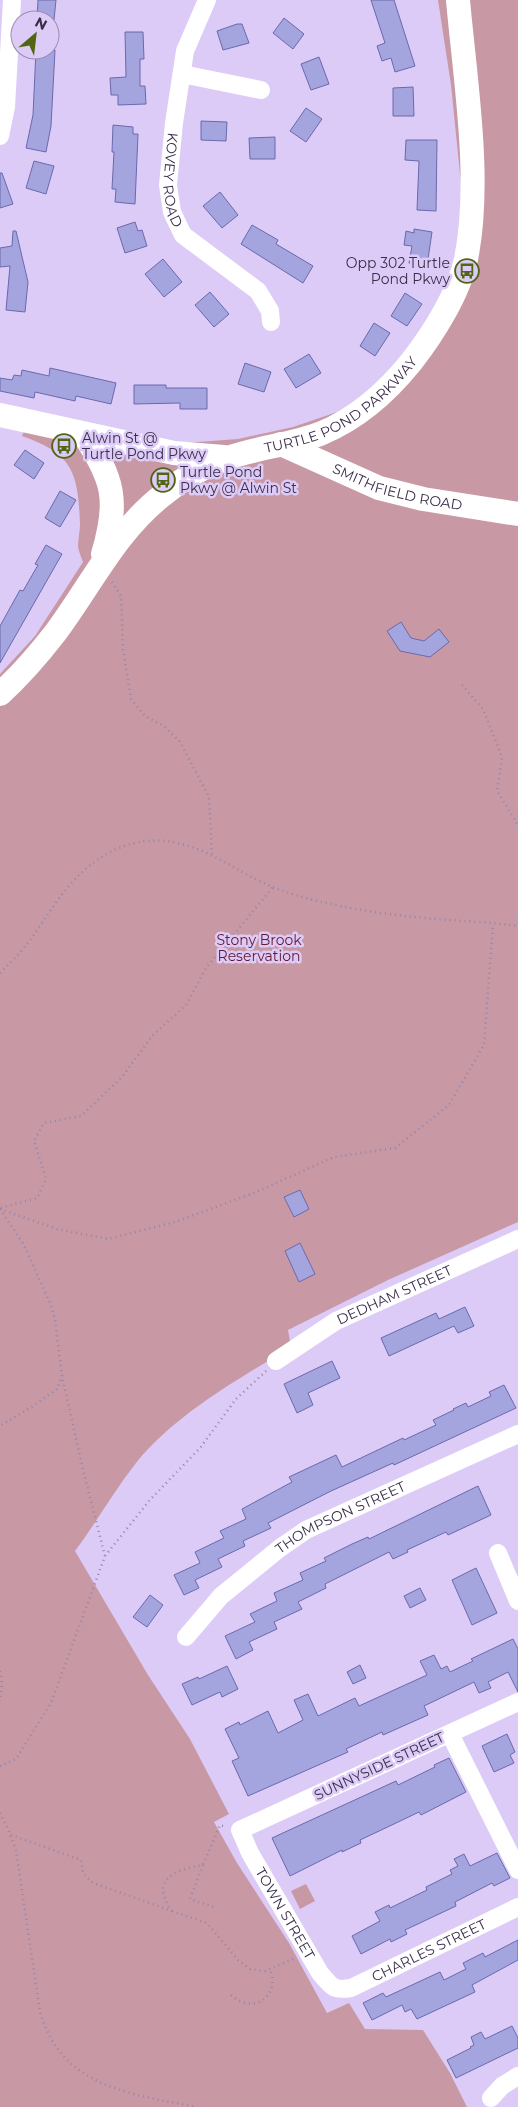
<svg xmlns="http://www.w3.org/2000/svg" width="518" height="2107" font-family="Montserrat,sans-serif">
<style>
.green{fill:#c899a4}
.building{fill:#a4a5de;stroke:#6a69ac}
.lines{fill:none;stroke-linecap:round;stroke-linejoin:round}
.path{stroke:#9485aa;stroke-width:2.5;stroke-dasharray:1 4;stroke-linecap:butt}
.street{stroke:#fff;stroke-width:18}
.secondary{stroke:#fff;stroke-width:24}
.labels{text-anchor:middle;stroke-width:5;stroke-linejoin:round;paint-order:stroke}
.street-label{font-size:14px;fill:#3a2d4a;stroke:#ddcbf7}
.poi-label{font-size:14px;fill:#3a2d4a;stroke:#ddcbf7;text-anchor:start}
.park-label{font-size:14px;fill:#641632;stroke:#ddcbf7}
</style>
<rect width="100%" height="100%" fill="#ddcbf7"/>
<!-- green -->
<path class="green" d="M438,0h80v1222l-130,58 -100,50 3,17c-55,34 -114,66 -155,116 -22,28 -40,60 -61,88l73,124 42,64 39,75 -15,8 23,41 52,80 38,70 22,-10 16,26 58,1 27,43 17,34h-467v-1433l35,-38 48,-74c-2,-5 -4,-10 -5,-15 0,-8 2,-16 2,-23 -2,-52 -7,-70 -58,-88l9,-20 153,27 54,-4 55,-12 47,-16 37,-21 59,-56 32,-107 -8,-53 -9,-89z
M306,1884l9,17 -15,8 -9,-18z"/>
<!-- building -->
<path class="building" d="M38,0h18l-2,20h-17z
M371,0h23l21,66 -20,6 -4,-14 -9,3 -5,-15 8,-3z
M284,18l20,16 -11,15 -20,-16z
M237,24h5l7,19 -26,7 -6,-19z
M125,32h18l1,27h-4v27h5l1,18 -28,1v-10h-7l-1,-17 16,-1z
M36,50h19l-4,76 -5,26 -20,-4 7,-33z
M319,57l10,27 -18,6 -10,-26z
M413,87l1,29h-21v-28z
M306,108l16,11 -16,23 -16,-11z
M201,121l26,1 -1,19 -25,-1z
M113,125l20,2v7h5l-3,70 -20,-2 1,-13h-4l2,-37h-2z
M275,137v22h-25l-1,-21z
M406,140h31l-1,71 -19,-1 2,-49 -14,-1z
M34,161l20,5 -8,28 -20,-6z
M0,173h2l11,31 -13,4z
M220,192l18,23 -16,13 -19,-22z
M135,222l3,9 4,-1 5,16 -22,7 -8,-25z
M252,225l26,15 -2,4 37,22 -10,17 -62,-39z
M414,229l18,3 -5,34 -18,-3 3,-17 -8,-1 2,-14 8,2z
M13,231h3l12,51 -3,30 -19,-2 4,-44 -10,1v-19l12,-2z
M163,259l19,23 -18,15 -19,-23z
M210,292l19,22 -15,13 -19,-22z
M405,293l17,11 -15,22 -16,-10z
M374,323l16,10 -15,23 -15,-10z
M309,354l12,19 -25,15 -12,-19z
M245,363l26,9 -7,20 -26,-8z
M50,368l66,15 -5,21 -35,-8 -1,5 -40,-9 -1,6 -34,-7v-13l12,2 2,-5 7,1 1,-6 27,6z
M134,385h32v3h41v21h-27v-6l-46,1z
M25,450l19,13 -10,16 -20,-14z
M60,491l16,9 -16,27 -15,-9z
M46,545l16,9 -62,109v-37l20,-36 3,1 15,-26 -3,-1z
M401,622l10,16 13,3 15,-12 10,13 -19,15 -30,-6 -13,-20z
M300,1190l9,19 -15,8 -10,-20z
M300,1243l15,31 -16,8 -14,-31z
M465,1307l9,19 -16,7 -4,-7 -65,30 -8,-18 55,-25 3,6z
M332,1361l8,17 -32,15 5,12 -16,8 -13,-29z
M504,1385l12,23 -122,57 -1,-2 -62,28 -63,32 3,5 -28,13 2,5 -27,13 4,8 -27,13 4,8 -15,7 -10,-20 26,-12 -5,-11 29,-14 -4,-7 26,-12 -4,-10 50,-27 -3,-5 47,-22 6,12 61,-29 1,2 32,-15 -3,-5 21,-10 -1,-1 13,-6 2,4 23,-11 -2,-4z
M478,1486l13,29 -43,20 -2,-3 -39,18 1,2 -15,7 -4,-7 -64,32 1,4 -28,14 4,7 -28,13 3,7 -28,13 4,8 -17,9 -11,-23 30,-14 -5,-8 27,-13 -3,-8 29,-13 -3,-7 26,-12 -2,-3 28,-14 16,-7 1,2z
M476,1568l21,45 -25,12 -20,-45z
M420,1588l6,12 -16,8 -6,-12z
M150,1595l13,10 -16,22 -14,-10z
M513,1639l5,10v43l-10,-20 -20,10 3,6 -12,5 -5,-11 -50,24 4,9 -45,20 -1,-3 -36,17 2,3 -100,44 -16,-35 7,-3 -14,-29 14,-7 1,3 28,-14 10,22 25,-13 -9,-20 14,-6 10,22 37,-18 4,8 68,-31 -7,-14 14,-6 7,14 6,-3 3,6 23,-11 -2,-2z
M360,1665l6,13 -13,6 -6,-12z
M227,1666l11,23 -16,8 -2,-5 -28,13 -10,-21 16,-7 1,2z
M507,1734l8,18 -5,3 4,8 -20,9 -12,-26z
M449,1758l17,34 -45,23 -2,-3 -25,12 -34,16 1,3 -19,9v-2l-52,26 -18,-38 124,-57 2,4 37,-18 -1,-2z
M497,1853l13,25 -16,8 -2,-3 -37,19 1,4 -51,24 2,4 -16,8 -1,-3 -29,15 -9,-18 28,-15 -5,-9 14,-7 1,3 37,-18 -1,-3 26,-13 -2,-4 8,-4 -4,-7 10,-5 6,12z
M518,1940v20l-46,25 3,7 -58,27 -6,-10 -6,3 -3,-7 -30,15 -9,-17 20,-10 3,4 54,-25 4,8 22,-11 -3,-6 20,-10 2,4z
M512,2026l6,12v10l-62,30 -9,-18 24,-12 -1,-1 4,-2 -3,-8 10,-5 4,7z"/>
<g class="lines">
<!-- path -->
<path class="path" d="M112,582l9,14 2,54 8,49 14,17 19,10 16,16 29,55 3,57
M462,685l21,24 19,48 -5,34 21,34
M0,973c11,-11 22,-22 31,-34 25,-36 45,-73 88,-91 67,-27 109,25 167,44 41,13 87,21 130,25 34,4 68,4 102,9
M1,1208l36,-10 9,-19 -12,-38 10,-18 37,-7 41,-39 30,-41 34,-31 20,-37 67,-81
M0,1209l57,20 51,10 67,-17 81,-30 78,-35 61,-9 54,-43 35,-60 9,-121
M0,1209l24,36 26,58 5,17 7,56 -5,13 -24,17 -33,20
M105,1556l44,-55 51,-53 36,-49 30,-28
M0,1671l2,12 -2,18
M0,1766l16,-7 35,-56 54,-147 -21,-82 -22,-98
M0,1813l8,16 8,21 24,162c22,76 91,82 156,95
M11,1835l70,25 2,13 10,10 79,28c-22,-31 1,-41 31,-46l17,-40 6,2
M203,1865l-13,34 26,9
M172,1911l35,12 31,37 12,9 15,2 30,-13
M231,1995c22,20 50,2 39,-26"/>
<!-- street -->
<g class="street">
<path id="s1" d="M207,0l-22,51 -11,72 -6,62 4,27 11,23 75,56 12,20 1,11"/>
<path d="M182,74l79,16"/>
<path d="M0,136l6,-29 6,-107"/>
<path id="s2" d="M276,1361l60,-40 182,-82"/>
<path d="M498,1553l20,48"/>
<path id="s3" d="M186,1637l35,-41 59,-48 26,-18 212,-96"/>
<path id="s4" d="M518,1702l-278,128 10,23 70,120c12,14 13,18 31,15l167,-81"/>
<path d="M450,1734l68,136"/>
<path d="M491,2098l11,-12 16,-10"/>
</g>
<!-- secondary -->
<g class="secondary">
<path d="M0,415l174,38 50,4"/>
<path d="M83,434c31,45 36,67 20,120"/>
<path id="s5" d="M281,444l98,44 44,11 95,15"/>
<path id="s6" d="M0,694c20,-18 39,-40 56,-62 35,-47 60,-101 108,-138 19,-16 40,-28 64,-36 30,-11 64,-13 94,-25 36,-15 66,-42 90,-72 21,-27 47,-68 54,-102 16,-79 -1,-179 -8,-259"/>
</g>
</g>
<!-- icons -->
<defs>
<g id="bus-ring" transform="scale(1.25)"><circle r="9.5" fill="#ddcbf7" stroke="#516614" stroke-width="1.5"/><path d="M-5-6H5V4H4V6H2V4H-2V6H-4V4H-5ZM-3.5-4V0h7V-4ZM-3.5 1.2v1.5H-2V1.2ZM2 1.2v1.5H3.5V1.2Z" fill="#516614"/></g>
</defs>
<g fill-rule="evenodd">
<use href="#bus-ring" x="467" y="271"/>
<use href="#bus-ring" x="64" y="446"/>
<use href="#bus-ring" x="163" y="480"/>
</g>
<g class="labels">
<!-- street labels -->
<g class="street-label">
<text dy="5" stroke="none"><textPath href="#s1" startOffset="186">KOVEY ROAD</textPath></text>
<text dy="5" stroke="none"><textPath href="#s6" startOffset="461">TURTLE POND PARKWAY</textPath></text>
<text dy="5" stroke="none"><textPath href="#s5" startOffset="125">SMITHFIELD ROAD</textPath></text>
<text dy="5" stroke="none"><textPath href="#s2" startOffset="136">DEDHAM STREET</textPath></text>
<text dy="5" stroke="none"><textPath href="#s3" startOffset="198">THOMPSON STREET</textPath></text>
<text transform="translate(379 1766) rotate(-25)" y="5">SUNNYSIDE STREET</text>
<text dy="5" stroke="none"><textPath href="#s4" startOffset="401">TOWN STREET</textPath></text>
<text dy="5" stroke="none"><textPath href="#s4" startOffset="594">CHARLES STREET</textPath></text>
</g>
<!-- poi labels -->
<g class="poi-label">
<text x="450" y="268" text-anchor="end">Opp 302 Turtle<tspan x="450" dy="16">Pond Pkwy</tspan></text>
<text x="82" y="443">Alwin St @<tspan x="82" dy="16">Turtle Pond Pkwy</tspan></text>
<text x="180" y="477">Turtle Pond<tspan x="180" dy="16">Pkwy @ Alwin St</tspan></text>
</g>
<!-- park labels -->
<g class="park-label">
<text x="259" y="945">Stony Brook<tspan x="259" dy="16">Reservation</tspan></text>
</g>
</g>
<!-- north arrow -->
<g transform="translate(35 35) rotate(28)"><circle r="24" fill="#ddcbf7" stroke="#9c8cb2"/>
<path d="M0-4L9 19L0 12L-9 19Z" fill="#516614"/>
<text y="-8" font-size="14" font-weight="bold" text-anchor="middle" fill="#3a2d4a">N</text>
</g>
</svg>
